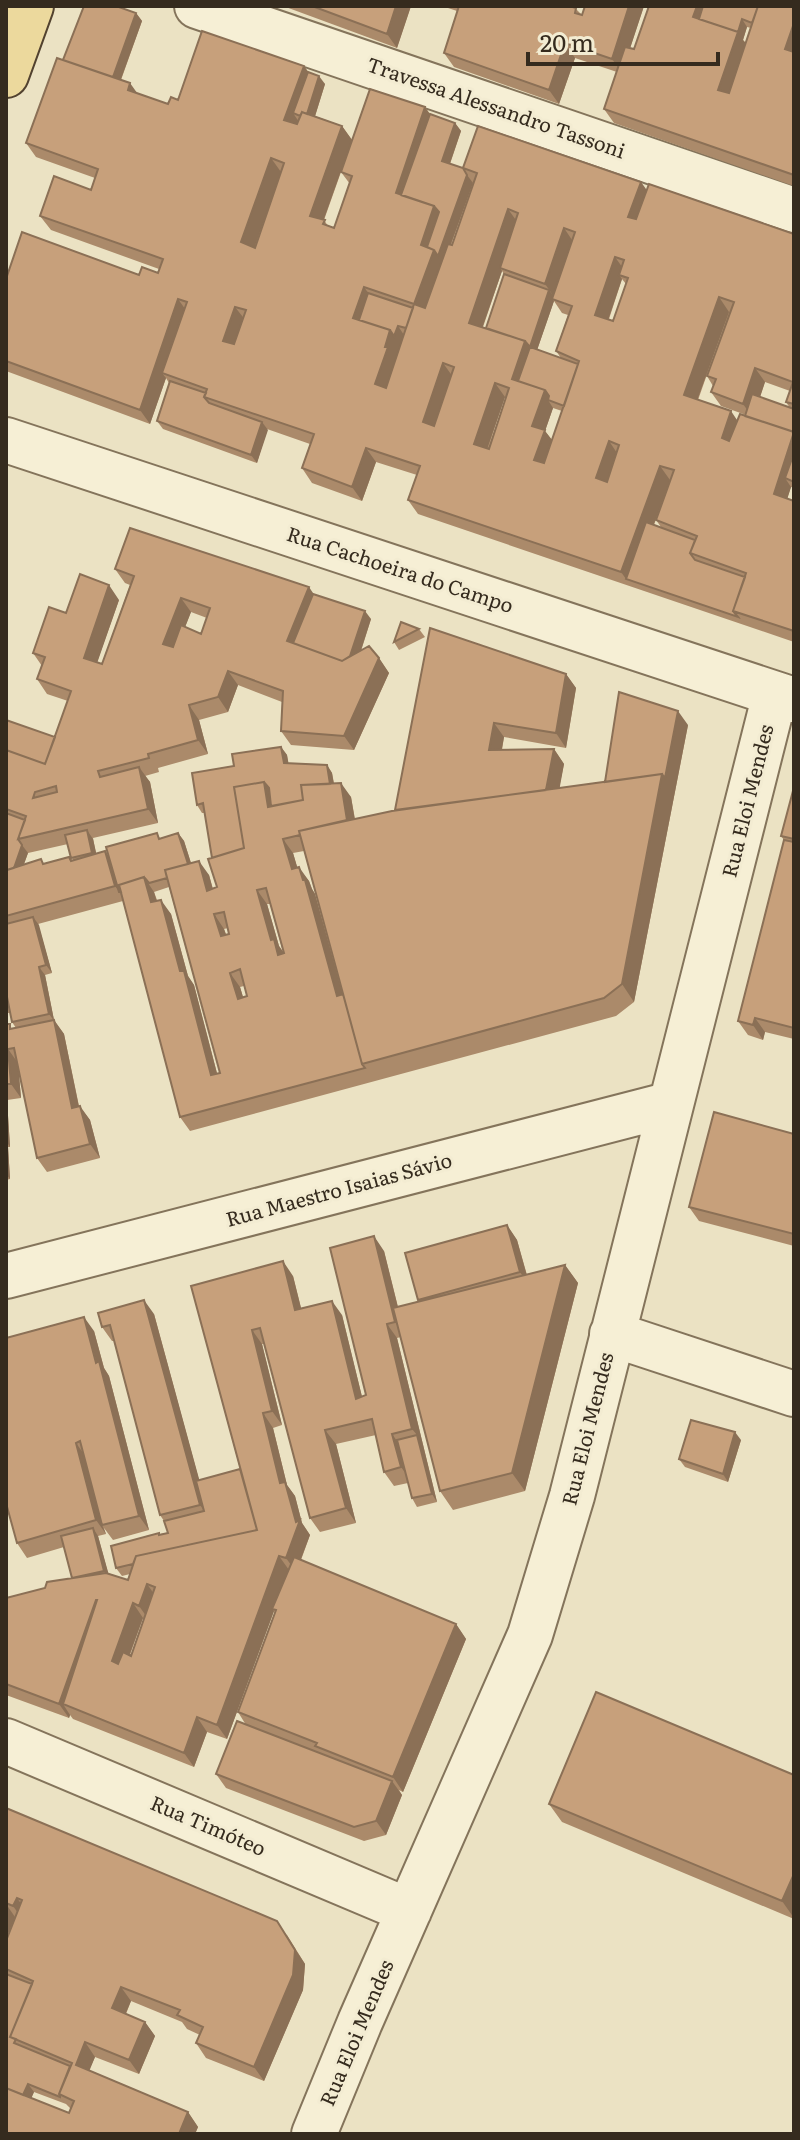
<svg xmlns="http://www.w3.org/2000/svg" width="800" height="2140" font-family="Literata,serif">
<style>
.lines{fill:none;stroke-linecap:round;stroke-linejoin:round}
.minor-casing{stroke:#84745b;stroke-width:48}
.major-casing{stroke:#52422f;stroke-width:48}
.minor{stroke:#f6efd5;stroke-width:44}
.major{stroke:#ecd99d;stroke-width:44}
.wall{fill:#ab8a6a;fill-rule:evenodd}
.shaded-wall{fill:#8b7056}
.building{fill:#c7a07b;stroke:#8b7056;stroke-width:2;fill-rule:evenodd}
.labels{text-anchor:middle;stroke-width:6;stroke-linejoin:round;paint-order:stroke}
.street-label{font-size:20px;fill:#352b1e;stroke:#f3ecd2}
</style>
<rect width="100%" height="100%" fill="#ebe2c3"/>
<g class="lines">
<!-- minor casing -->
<g class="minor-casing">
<path id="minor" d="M197,6l597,204
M6,440l788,260
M6,1276l665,-172
M612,1334l182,60
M6,1741l403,170
M314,2134l46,-112 170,-387 42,-139 203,-802"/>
</g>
<!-- major casing -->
<g class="major-casing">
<path id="major" d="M6,75l25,-69"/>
</g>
<!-- minor -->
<use href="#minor" class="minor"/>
<!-- major -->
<use href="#major" class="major"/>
</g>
<!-- wall -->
<path class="wall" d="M283,6h128l-14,42z
M442,6h133v2l6,6 63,-8 -14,42 4,1 15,-43h145v180l-180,-63 -10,-14 13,-37 -42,-14 -16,46 -105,-37 -10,-14 13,-42zM747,27l4,1 -5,15 -3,-3z
M136,13l6,8 -21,59 16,13 31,11 10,-4 126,-34 4,6 17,12 -10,32 27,10 10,14 73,-33 5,7 25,9 6,8 -11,33 13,4 184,22 147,44v254l-3,-1 -4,12 7,2v141l-376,-128 -10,-14 9,-25 -41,-13 -14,39 -50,-18 -10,-15 8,-24 -43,-15 -10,34 -94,-34 -6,-8 12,-38 -3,-5 -16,46 -144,-53v-92l133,-4 19,-2 1,-4 -108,-39 -11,-14 51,-26 4,-12 -59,-21 -10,-14 37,-83zM341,172l9,12 -16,44 -6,-2 -4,-6zM473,183h1l-22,62h-1zM502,271l2,3 -18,54 -3,-1zM622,279l4,5 -13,37 -4,-2zM554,301l8,12 6,2 -12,36 5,7 -24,-8zM729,312l-22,64 6,10 -2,6 10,14 25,9 -9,5 -39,-20zM765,382l25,9 -4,11 4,6 -30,-11zM505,397l1,1 -18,50zM553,408l9,3 -10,29 -7,-9zM670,480l-14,40 5,7 -7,-2z
M115,569l198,25 58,25 -10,32 18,7 10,15 -35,77 -63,-5 -10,-14 1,-29 -44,-17 -10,27 -29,8 9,34 -50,14 1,4 -14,4 5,6 8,41 -65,15 3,16 9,-3 4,6 52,-19 17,-5 6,8 7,22 18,12 4,14 4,-2 -12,-74h-3l-5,-8 37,-39 47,-19 6,8 1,8 39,2 5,8 2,10 17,14 4,22 40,-9 35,-182 136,46 10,14 -10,60 -62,-11 -2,13 52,-1 10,15 -5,24 46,-6 83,-57 -54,277 -18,14 -426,115 -10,-14 -57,-216 -85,23 14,49 -7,2 9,45 10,14 15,72 11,14 10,38 -53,14 -10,-14 -19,-93 3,33 -14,2 3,47h-2l2,32 -4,1v-156l7,5 3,-1 -4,-6 -2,-9h-4v-293l49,17 13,-36 -21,-7 -10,-15 5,-13 -9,-13 33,-40 53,-13 -22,62 5,2 28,-79 -5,-2zM191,612l16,6 -6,16 -16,-7zM68,844l5,16 -4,-3 -25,7h-20l4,-11zM304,851l39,143 -28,-100 -3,-5 -3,-8 -12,-14 -4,-14zM169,887l51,186h-3l-23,-88 -6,-9 -17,-62 -14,-14 -3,-8zM267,904h3l13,48 -4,-6zM228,928l1,6h-3l-2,-5zM244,986l3,10 -4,1 -3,-10z
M419,629l6,8 -26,13 -5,-8z
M794,787v252l-29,-7 -2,8 -15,-5 -10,-14 46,-181 -3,-4z
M794,1134v112l-95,-25 -10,-14z
M507,1225l10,15 10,35 38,-10 13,18 -53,208 -72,19 -13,-19 -39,-154 -4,1 40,164 -20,5 -5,-9 -4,-15 -14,3 -10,-14 -8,-37 -40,9 20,79 -36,9 -10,-14 -46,-174h-2l20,81 -9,3 14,57 8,11 7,27 8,12 -9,25 155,64 10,15 -63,153 -4,-2 3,5 -16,40 -22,6 -138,-53 -10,-14 30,-49 -8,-13 37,-99 -1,-2 -47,128 -20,-7 -13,35 -121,-48 -3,-4 -1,3 -63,-23v-97l39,-10 27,-10 -8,-31 -37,11 -10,-15 77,-212 10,37 5,8 40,154 -36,10 -9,-12 2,6 -8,2 10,37 20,7 2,-6 -8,2 -6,-8 44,-34 8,-1 -4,-12 -4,-6 -46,-174h-2l-10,-14 52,-13 45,166 41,-11 -49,-183 102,-10 8,32 41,7 20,82 4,-2 18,-144 14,56 21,-5 -1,-2zM143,1618h1l-13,38 -1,-1z
M741,1440l-13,42 -43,-15 -6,-8z
M794,1775v144l-232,-97 -13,-18z
M6,1808l281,127 18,29 -2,26 -39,91 -58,-23 -10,-15 4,-8 -13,-6 -5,-7 -51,-21 -5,13 19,8 10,14 -16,38 -44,-17 -6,13 99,42 10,15 -3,7h-189v-193l9,-24 -9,22zM34,2092l32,12 5,5 -2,4 -38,-15z"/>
<!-- shaded-wall -->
<path class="shaded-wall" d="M396,6h15l-14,42 -10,-14z
M629,6h15l-22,67 -10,-14z
M697,6h14l-14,17 -4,-6z
M136,13l6,8 -25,69 -5,-9z
M742,19l5,8 -4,13 5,6 -20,59 -10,-15z
M794,23v40l-9,-14z
M565,43l10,15 -16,46 -10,-14z
M304,66l10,14 -21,33 6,9 -5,13 -10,-15z
M319,76l6,8 -13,42 -6,-8z
M130,83l10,14 -12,-7z
M425,107l10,15 -29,85 -10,-14z
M455,123l6,8 -13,38 -6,-8z
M342,126l10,14 -32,90 -10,-14z
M271,158l10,14 -30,85 -10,-15z
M467,175l6,8 -49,135 -10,-14 7,-59 13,-39 10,14z
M641,182l10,14 -13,35 -10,-14z
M508,209l10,14 -18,45 2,3 -23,66 -10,-14z
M564,228l10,15 -19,55 -10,-14z
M615,257l10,14 -6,4 3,4 -17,50 -10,-14z
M364,287l10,14 -9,26 -12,-9z
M549,290l6,8 -3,1 2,2 -30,87 -12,-9 13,-38z
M719,297l10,15 -35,97 -10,-14z
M178,299l10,14 -26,60 4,5 -16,46 -10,-14z
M235,307l11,14 -13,35 -10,-15z
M398,326l6,9 -19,63 -10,-14 15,-54z
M443,363l10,14 -20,59 -10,-14z
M755,368l10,14 -12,36 -10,-14z
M495,383l10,14 -21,61 -10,-14z
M545,390l9,12 -6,-2 5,8 -8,23 10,13 -11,30 -10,-14 -2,-34z
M731,411l10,15 -9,26 -10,-14z
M262,422l6,8 -11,33 -6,-8z
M794,434v44h-9l6,9 -7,22 -10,-15z
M609,441l10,15 -13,36 -10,-14z
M366,448l10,14 -14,39 -10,-14z
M660,466l10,14 -37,101 -7,-2 -5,-7z
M109,585l10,15 -25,72 -10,-14z
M309,587l10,15 -27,45 -5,-6z
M181,598l10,14 -18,46 -10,-14z
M365,611l6,8 -18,56 -6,-8z
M379,658l10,15 -35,77 -10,-14z
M228,671l10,14 -10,27 -10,-15z
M566,674l10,14 -10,60 -10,-15z
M189,705l10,15 9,34 -10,-14z
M678,711l10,14 -54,277 -12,-18 40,-210z
M494,723l10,14 -5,27 -10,-14z
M281,747l6,8 3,16 -6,-8z
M554,749l10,15 -8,44 -10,-14z
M327,765l5,8 4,25 -5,-8z
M139,767l11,15 8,41 -10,-14z
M264,782l10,14 -2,17 -4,-6z
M341,783l10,14 7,42 -10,-14z
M87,830l6,9 5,22 -6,-8z
M178,833l6,8 12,38 -6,-8z
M283,839l10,14 9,30 -10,-14z
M22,845l6,8 -12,33 -6,-8z
M105,851l10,15 4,26 6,8 -10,-14z
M199,861l10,14 8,30 -10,-14z
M299,867l10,14 3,8 3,5 32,116 -10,-14z
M144,877l10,15 7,24 -10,-14z
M257,890l10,14 12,42 5,7 -6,2 -7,-15z
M161,900l10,14 17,62 6,9 27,104 -10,-14 -31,-104z
M214,914l10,15 7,21 -10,-14z
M33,917l6,8 13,48 -6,-8z
M39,967l6,8 9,45 10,14 18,88 -10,-14 -17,-86 -6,-8z
M230,973l10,14 8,27 -10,-15z
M755,1018l10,14 -2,8 -10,-15z
M8,1049l10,14 3,35 -10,-14z
M6,1099l1,1 3,47 -4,-6z
M80,1106l10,14 10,38 -10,-14z
M6,1145l2,2 2,32 -4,-5z
M507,1225l10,15 13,47 -10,-15z
M374,1236l10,15 21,85 -10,-14z
M283,1261l10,15 12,48 -10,-14z
M565,1265l13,18 -53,208 -13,-18z
M144,1300l10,14 56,205 -10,-14z
M332,1301l10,14 24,98 -10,-14z
M84,1317l10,14 10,37 5,8 40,154 -10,-14z
M387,1324l10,14 40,164 -5,-8 -15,-59 -5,-6z
M252,1330l10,14 20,81 -10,-14z
M263,1413l10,15 14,57 8,11 7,27 8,12 -14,37 -10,-14 10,-36 -16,-39z
M325,1430l11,14 20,79 -10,-15z
M735,1432l6,8 -13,42 -5,-8z
M392,1434l10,14 10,34 -11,-15z
M76,1443l10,14 16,68 4,9 -10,-14z
M93,1528l5,8 12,43 -6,-8z
M279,1556l10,14 -17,39 2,2 -47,128 -10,-14z
M147,1584l10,14 -8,22 -10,-14z
M96,1600l10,14 -43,90 7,11 -1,3 -10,-14z
M133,1603l10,15 -21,57 -10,-14z
M456,1624l10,15 -63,153 -10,-15z
M197,1717l10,15 -13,35 -10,-14z
M392,1781l10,14 -16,40 -10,-14z
M794,1874v44l-12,-17z
M17,1898l10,14 -4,8 -10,-14z
M6,1904l9,13 -9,22z
M277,1921l28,43 -2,26 -39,91 -10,-14z
M121,1987l10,14 -9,21 -10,-14z
M145,2022l10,14 -16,38 -10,-14z
M85,2042l10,15 -9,22 -10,-14z
M28,2084l6,8 -6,14 -6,-8z
M188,2112l10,15 -3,7h-16z"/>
<!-- building -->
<path class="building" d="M84,6h32l20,7 -23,64 -50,-17z
M312,6h84l-9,28z
M459,6h110l7,2 -1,5 7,2 3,-9h44l-17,53 -47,-16 -16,47 -105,-37z
M649,6h48l-4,11 45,15 -20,58 11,3 29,-87h36v17l-9,26 9,3v123l-190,-66 21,-62 9,2z
M703,6h55l-6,17 -10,-4 -4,13 -39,-13z
M202,31l102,35 -20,54 13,4 5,-12 40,14 -32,90 15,4 -2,4 11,4 18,-52 -11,-4 29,-83 55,18 -29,86 38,13 -13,39 13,5 -20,54 -50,-17 -11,31 37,12 -5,17h3l-13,37 11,4 28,-84 11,4 23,-64 4,1 25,-72 -14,-5 15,-42 163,56 -13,35 8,2 13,-35 145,50v170l-8,-2 7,-20 -38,-14 -12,36 -32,-12 5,-13 -9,-3 27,-74 -15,-5 -35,98 47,16 -9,27 7,3 11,-27 54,18 -20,62 20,7v130l-61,-20 13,-38 -56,-20 7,-17 -41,-16 18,-50 -14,-4 -39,106 -213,-72 12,-34 -54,-18 -14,39 -50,-19 12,-34 -110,-37 3,-8 -45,-16 25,-71 -9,-3 -38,111 -134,-49v-82l16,-47 117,43 3,-8 16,6 5,-14 -123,-43 14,-40 37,14 7,-21 -72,-26 31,-85 73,25 -2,7 40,14 3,-7 7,3zM271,158l13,5 -29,85 -14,-6zM508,209l10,4 -18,55 45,16 19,-56 11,4 -23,67 20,7 -16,45 23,10 -35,102 -10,-3 11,-30 -13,-4 13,-36 -33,-11 13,-38 -56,-18zM615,257l9,3 -5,15 9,3 -15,43 -18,-6zM235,307l11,3 -12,34 -11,-3zM443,363l11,4 -20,59 -11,-4zM495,383l14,5 -20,61 -15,-5zM609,441l10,4 -12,37 -11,-4z
M308,72l11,4 -12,38 -5,-2 -2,4 -7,-3z
M430,114l25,9 -13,38 21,7 4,7 -29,81 -4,-6 -7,-3 12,-35 -5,-6 -33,-11z
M504,274l45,16 -19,57 48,17 -14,42 -16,-6 1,-4 -4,-6 -27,-9 12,-34 -5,-6 -39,-13z
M368,293l45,15 -7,20 -8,-2 -4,10 -4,-6 -31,-10z
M170,381l36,12 -2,4 5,6 53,19 -11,33 -94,-34z
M752,394l42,15v23l-49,-16z
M794,453v29l-9,-4z
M646,522l49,18 -5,13 5,7 50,17 -12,34 5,6 -112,-38z
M130,528l179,59 -22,54 55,20 27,-15 10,12 -35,78 -63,-5 2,-40 -55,-20 -10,26 -29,8 9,35 -50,14 1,4 -51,13 2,6 39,-10 9,42 -130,30 8,-23 -20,-7v-59l39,14 26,-73 -34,-12 8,-22 -12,-4 16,-46 17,6 14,-39 29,11 -25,73 18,6 32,-88 -19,-7zM181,598l29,10 -9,26 -20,-9 -8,22 -10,-3zM56,786l1,6 -24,6 2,-6z
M313,594l52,17 -15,45 -8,5 -49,-18z
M401,622l18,7 -25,13z
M430,628l136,46 -10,59 -62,-10 -5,27 65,-1 -8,41 -151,20z
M619,692l59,19 -13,67 -3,-4 -57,8z
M6,720l49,17 -10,27 -39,-14z
M281,747l3,16 43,2 3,19 -29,1 2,15 -32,6 -2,-18 -5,-6 -30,5 10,61 -32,10 -9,-55 -6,2 -5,-32 42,-7 -2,-12z
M662,774l-40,210 -18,14 -242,66 -63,-233 93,-20z
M264,782l4,25 35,-7 -2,-15 40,-2 6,37 -48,11 1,4 -17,4 9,30 7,-2 4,13h2l32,116 6,-2 19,70 3,4 -185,49 -61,-232 25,-8 7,25 10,-2 19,71h4l27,104 9,-2 -55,-203 34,-9 8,30 10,-4 -9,-28 36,-11 -10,-61zM266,888l18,65 -6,2 -4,-16 -3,1 -14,-50zM224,912l5,22 -8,2 -7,-22zM240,969l7,27 -9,3 -8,-26z
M794,787v52l-13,-3z
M6,813l19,7 -7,19 4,6 -8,23 -7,2 -1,1z
M87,830l5,23 -21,5 -6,-23z
M157,833l2,6 19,-6 10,31 -23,6 2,8 -18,5 -5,-6 -25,8 2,7h-2l-13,-45z
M784,840l10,2v186l-39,-10 -2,7 -15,-4z
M105,851l10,35 -109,30v-45l1,-1 34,-11 2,5 26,-7 2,4z
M33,917l13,48 -7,2 10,47 -37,8 -6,-30v-68z
M54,1020l18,88 8,-2 10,38 -53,14 -23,-110 -6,1 3,35h-5v-60h4v5z
M714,1112l80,22v100l-105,-27z
M507,1225l13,47 -102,28 -13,-47z
M374,1236l21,86 -8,2 25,105 -20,5 9,33 -17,5 -12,-53 -47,11 21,78 -36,10 -50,-190 -8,2 20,81 -9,2 17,70 5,-1 11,40 4,-2 -14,38 -7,-2 -62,169 -20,-8 -13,36 -121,-49 34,-104h-1l-37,104 -53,-20v-86l39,-10 2,-6 59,-9 22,7 8,-24 121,-26 -66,-244 92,-25 12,49 37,-9 24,98 10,-4 -36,-147zM147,1584l8,3 -24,69 -8,-4 -5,12 -6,-3 21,-58 6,3z
M565,1265l-53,208 -72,18 -47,-183z
M144,1300l56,205 -40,10 -50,-190 -8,2 -4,-14z
M84,1317l12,46 3,-2 40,155 -37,9 -22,-84 -4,2 20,77 -79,23 -11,-40v-165z
M691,1420l44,12 -12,42 -44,-15z
M417,1435l15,59 -20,4 -15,-58z
M240,1469l17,61 -121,26 -3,8 -17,4 -5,-22 48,-13v2l9,-2 -4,-12 40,-10 -8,-30z
M93,1528l11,43 -32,7 -11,-42z
M294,1557l162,67 -63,153 -78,-31 2,-3 -79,-31 38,-102 -4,-1z
M596,1692l198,83v99l-12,27 -233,-97z
M237,1721l155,60 -16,40 -22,6 -138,-53z
M6,1808l271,113 18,29 -2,25 -39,92 -58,-24 7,-16 -26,-12 3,-5 -59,-23 -9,21 33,14 -16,38 -44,-18 -9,23 112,47 -9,22h-173v-46l63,25 5,-12 -15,-7 13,-31 -62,-26 23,-56 -27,-12v-28l16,-41 -5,-2 -4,8 -7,-3z
M6,1974l26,10 -22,53 6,2 -2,4 56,23 -11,28 1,1v2l-32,-13 -5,11 -17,-7z"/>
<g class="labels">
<!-- street labels -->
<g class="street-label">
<text transform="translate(496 108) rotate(19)" y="7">Travessa Alessandro Tassoni</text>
<text transform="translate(400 570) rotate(18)" y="7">Rua Cachoeira do Campo</text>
<text transform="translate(748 801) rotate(-76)" y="7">Rua Eloi Mendes</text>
<text transform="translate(339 1190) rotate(-15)" y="7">Rua Maestro Isaias Sávio</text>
<text transform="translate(588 1429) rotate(-76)" y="7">Rua Eloi Mendes</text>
<text transform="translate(208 1826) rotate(23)" y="7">Rua Timóteo</text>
<text transform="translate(357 2033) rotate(-67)" y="7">Rua Eloi Mendes</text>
</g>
</g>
<!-- border -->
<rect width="800" height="2140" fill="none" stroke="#352b1e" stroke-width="16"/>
<!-- scale -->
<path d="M528 52v12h190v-12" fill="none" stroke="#352b1e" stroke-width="4"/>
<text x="540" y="52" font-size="24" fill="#352b1e" stroke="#f3ecd2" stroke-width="6" paint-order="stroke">20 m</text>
</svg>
